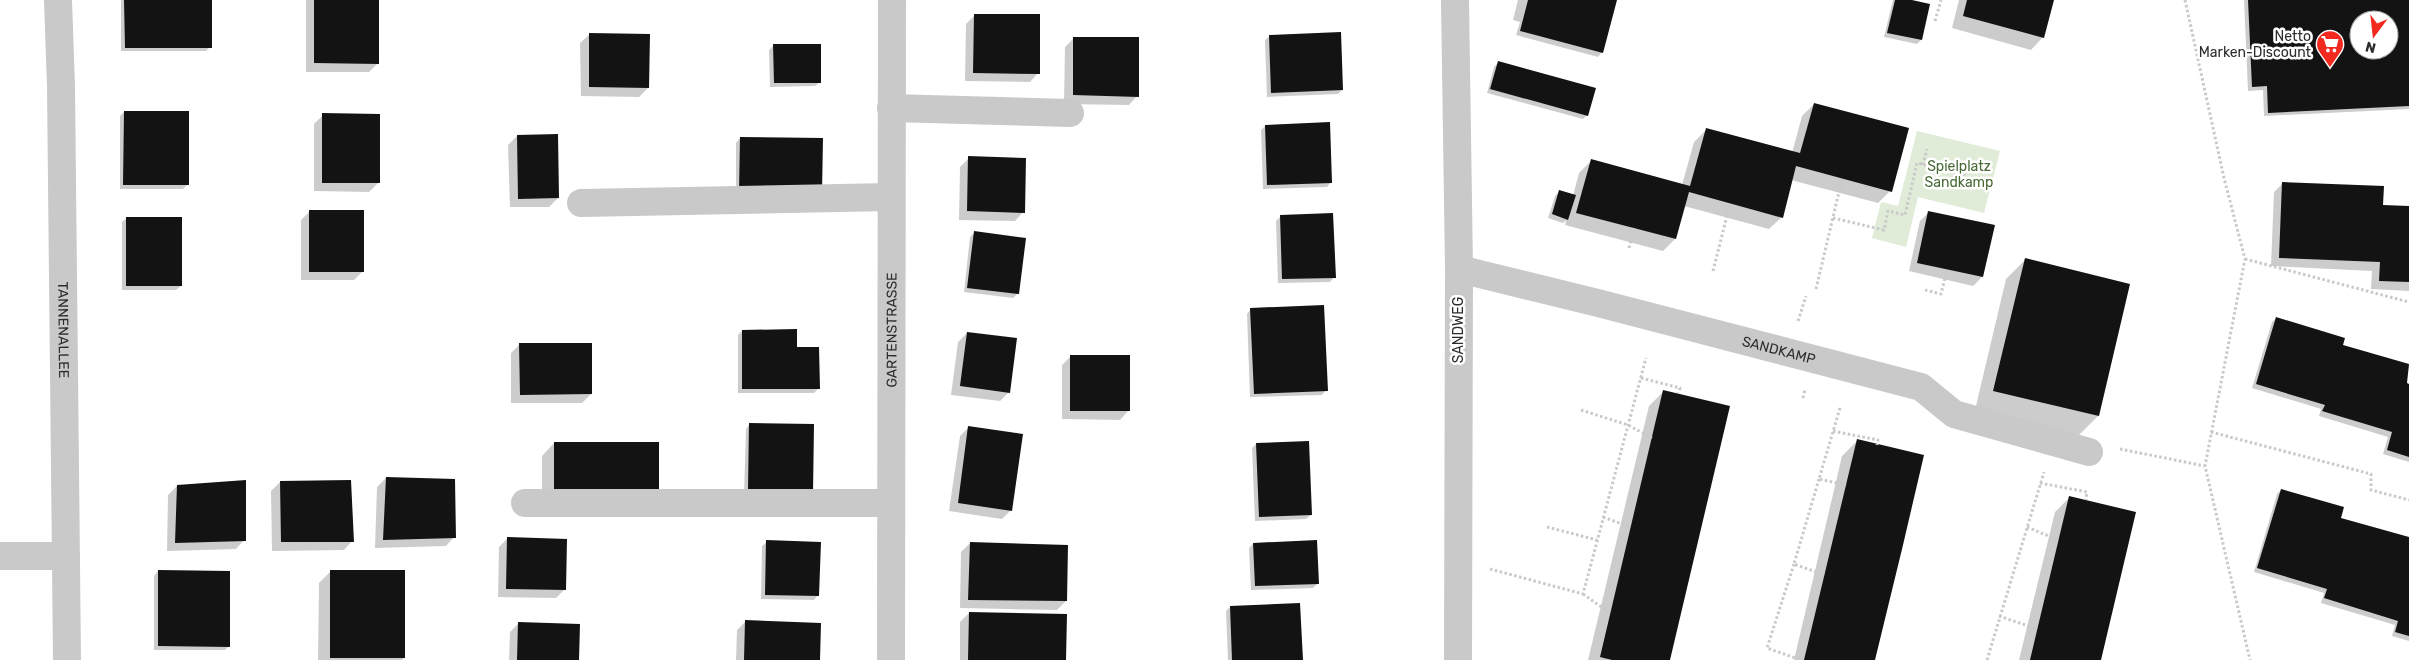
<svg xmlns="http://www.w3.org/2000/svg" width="2409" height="660" font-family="Rubik,sans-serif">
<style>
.green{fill:#e0ebd8}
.shadow{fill:#0003;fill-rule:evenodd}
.building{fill:#131313;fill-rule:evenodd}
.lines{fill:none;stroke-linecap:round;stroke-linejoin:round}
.path{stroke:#c9c9c9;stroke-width:3;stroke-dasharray:2.5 2.5;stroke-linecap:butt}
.minor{stroke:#c9c9c9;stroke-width:28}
.labels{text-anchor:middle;stroke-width:5;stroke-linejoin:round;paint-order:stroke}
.poi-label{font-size:14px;fill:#2c2c2c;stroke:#fff;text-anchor:end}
.park-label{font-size:14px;fill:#496a37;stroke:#fff}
.street-label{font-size:14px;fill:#2c2c2c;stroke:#fff}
</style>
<rect width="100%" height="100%" fill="#fff"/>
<!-- green -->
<path class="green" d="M1917,131l83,20 -16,62 -66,-16 -12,50 -34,-9 9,-36 17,4z"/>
<!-- shadow -->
<path class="shadow" d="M121,0h89v47l-4,4h-85z
M306,0h72v63l-9,9h-63z
M1518,0h98l-14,52 -4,5 -82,-22 4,-13 -7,-2z
M1893,0h13l15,40 -4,4 -33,-7z
M1959,0h94l-10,37 -12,13 -79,-22z
M2244,0h165v109l-145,7 -1,-26 -15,1zM2359,20h30v30h-30z
M975,15l63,58 -8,9 -65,-1 1,-57z
M589,35l59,53 -9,9 -58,-1 -1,-53z
M1270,36l72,54 -4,4 -71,3 -2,-57z
M1074,38l63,58 -8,9 -65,-1 1,-57z
M774,45l46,37 -5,4 -45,1 -1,-37z
M1499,62l88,53 -4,4 -96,-26 7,-26z
M1814,104l76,87 -12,12 -87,-23 -9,37 -13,12 -85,-23 -9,33 -12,12 -98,-26 1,-5 -3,3 -15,-5 7,-22 4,-4 14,4 6,-23 12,-12 91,24 12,-43 12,-12 86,23 10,-37z
M124,112l63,73 -4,4h-63v-73z
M323,115l55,68 -9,9 -55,-1v-67z
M1265,126l66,56 -4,5 -64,2 -2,-59z
M517,136l41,62 -9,9h-39l-2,-62z
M740,138l76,59h-80v-54z
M969,158l54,54 -8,9 -56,-1 1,-53z
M2283,183l98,23 28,1v84l-38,-2 1,-18 -101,-5 3,-74z
M310,211l53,60 -9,9h-53v-60z
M1929,212l64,14 -11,51 -9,9 -64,-15 11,-50z
M1280,217l54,60 -4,5 -52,1 -2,-62z
M127,218l54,68 -5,4h-54v-68z
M975,232l43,61 -5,5 -49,-6 6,-55z
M2025,260l104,25 -31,131 -19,19 -104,-25 31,-131z
M1251,309l75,81 -4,5 -72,2 -3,-83z
M2276,318l65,28 68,20 -3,18 3,1v77l-26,-8 5,-17 -69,-21 2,-7 -69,-21 20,-66z
M742,331l53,17 23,41 -4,4h-76v-58z
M967,333l42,59 -9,9 -49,-6 7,-53z
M520,344l71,50 -9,9h-71v-50z
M1071,356l57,55 -8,9 -58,-1v-54z
M1664,391l4,269h-80l61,-254z
M750,424l63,2 -69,69 2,-66z
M969,427l42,83 -9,9 -53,-8 11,-75z
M1857,441l17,219h-80l48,-204z
M554,443h104l-116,65v-52z
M1256,444l55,71 -5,4 -51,2 -3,-73z
M386,478l68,59 -8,9 -71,2 2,-61z
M280,482l72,59 -8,9 -72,1 -1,-60z
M177,486l67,54 -8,9 -69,2 1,-56z
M2281,490l59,29 69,20v102l-17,-5 3,-11 -74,-22 3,-10 -70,-21 23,-78z
M2070,497l29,163h-80l36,-148z
M507,539l58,50 -9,9 -58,-1 1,-50z
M767,542l51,53 -4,5 -53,-1 1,-53z
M970,543l96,58 -9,9 -97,-2 1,-56z
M1253,544l65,39 -5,5 -62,2 -2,-42z
M158,571l71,75 -4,4h-71v-74z
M331,571l73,87 -2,2h-84l1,-77z
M1230,607l72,53h-74l-2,-49z
M969,613l96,47h-105v-38z
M746,621l72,39h-82l1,-30z
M519,623l59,37h-69l1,-28z"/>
<!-- building -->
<path class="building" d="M124,0h88v48h-87z
M314,0h65v64l-65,-1z
M1528,0h89l-14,53 -83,-22z
M1895,0h17l18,4 -8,36 -35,-7z
M1967,0h87l-10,38 -81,-22z
M2248,0h161v106l-141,7 -1,-27 -15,1zM2359,20h30v30h-30z
M974,14h66v60l-67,-1z
M1341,32l2,58 -72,3 -2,-58z
M589,33l61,1 -1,54 -60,-1z
M1073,37h66v60l-66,-2z
M773,44h48v39h-47z
M1498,61l98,27 -8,28 -98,-27z
M1814,103l95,25 -17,64 -96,-26 -13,52 -94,-26 -13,47 -100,-26 15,-54 99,27 16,-58 94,25z
M124,111h65v74h-66z
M322,113l58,1v69h-58z
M1330,122l2,61 -65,2 -2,-60z
M558,134l1,64 -41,1 -1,-64z
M740,137l83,1 -1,55h-83z
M968,156l58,2 -1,55 -58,-2z
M2282,182l102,4 -1,19 26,1v76l-30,-1 1,-19 -101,-4z
M1559,190l17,5 -8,25 -16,-6z
M309,210h55v62h-55z
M1928,211l67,14 -12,52 -66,-14z
M1333,213l3,65 -54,1 -2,-64z
M126,217h56v69h-56z
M974,231l52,7 -7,56 -52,-6z
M2025,258l105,26 -31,132 -106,-25z
M1324,305l4,86 -74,3 -4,-86z
M2276,317l69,21 -2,7 66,19 -2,19 2,1v73l-22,-7 5,-18 -70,-21 3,-6 -69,-21z
M797,329v18h22l1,42h-78v-59z
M967,332l50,6 -7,55 -50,-7z
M519,343h73v51l-72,1z
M1070,355h60v56h-60z
M1663,390l67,16 -60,254h-58l-12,-3z
M749,423l65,1 -1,69 -65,-2z
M968,426l55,8 -11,77 -54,-8z
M1857,439l67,16 -21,90 -28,115h-71z
M1309,441l3,74 -53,2 -3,-74z
M554,442h105v55h-105z
M386,477l69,2 1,59 -73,2z
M246,480v61l-71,2 2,-58z
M351,480l3,62h-73l-1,-61z
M2281,489l63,18 -3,11 68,19v99l-14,-4 3,-11 -74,-23 3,-9 -70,-21z
M2069,496l67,16 -35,148h-71z
M507,537l60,2 -1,51 -60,-1z
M766,540l55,2 -2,54 -54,-1z
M1317,540l2,44 -64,2 -2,-43z
M970,542l98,3 -1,56 -99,-1z
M158,570l72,1v76l-72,-1z
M330,570h75v88h-75z
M1300,603l3,57h-71l-2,-54z
M969,612l98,2 -1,46h-98z
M745,620l76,3 -1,37h-76z
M518,622l62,2 -1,36h-62z"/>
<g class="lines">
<!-- path -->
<path class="path" d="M2185,0l39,178 21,81 -40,207 45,194
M1935,21l6,-21
M1923,165l4,-16
M1833,218l51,12 4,-19 17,4 12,-52 49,12 4,-17
M1629,248l5,-20
M2245,259l164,43
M1713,271l17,-67
M1816,289l26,-110
M1925,290l16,4 6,-24
M1798,321l8,-25
M1641,378l39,10 -2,5
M1803,398l2,-9
M1840,408l-21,71 27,6
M1581,410l47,15 24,13
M1833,431l45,9 -1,5
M2211,432l160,42v16l38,10
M2120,449l85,17
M1819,479l-25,85 30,11
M2040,483l47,9 -1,8
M1603,517l27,10
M1547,527l50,13
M2027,527l31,13
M1794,564l-27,84 34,12
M1490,569l93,25 63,-236
M1583,594l27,19
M1999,616l38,13
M1987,660l57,-188"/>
<!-- minor -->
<g class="minor">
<path id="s1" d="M58,0l3,86 6,574"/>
<path d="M1455,0l4,269 -1,391"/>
<path d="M891,108l179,5"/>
<path d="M581,203l310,-6"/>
<path id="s2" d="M1459,269l139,34 323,84 33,27 135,38"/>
<path d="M525,503h366"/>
<path d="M0,556h66"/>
<path id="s3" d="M891,660l1,-660"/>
</g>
</g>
<!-- icons -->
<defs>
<g id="supermarket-pin" transform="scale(1.4375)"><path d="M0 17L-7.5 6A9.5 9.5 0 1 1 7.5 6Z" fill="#f2291f" stroke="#fff"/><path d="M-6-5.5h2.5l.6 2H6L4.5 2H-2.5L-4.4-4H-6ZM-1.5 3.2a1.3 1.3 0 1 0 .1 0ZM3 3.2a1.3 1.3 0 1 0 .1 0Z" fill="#fff"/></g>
</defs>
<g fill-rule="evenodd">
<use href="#supermarket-pin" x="2330" y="44"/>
</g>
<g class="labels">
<!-- poi labels -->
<g class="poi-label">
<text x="2311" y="41">Netto<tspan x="2311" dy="16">Marken-Discount</tspan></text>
</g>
<!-- park labels -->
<g class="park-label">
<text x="1959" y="171">Spielplatz<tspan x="1959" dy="16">Sandkamp</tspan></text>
</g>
<!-- street labels -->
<g class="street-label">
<text dy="5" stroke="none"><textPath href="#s1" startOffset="330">TANNENALLEE</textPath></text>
<text dy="5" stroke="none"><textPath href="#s3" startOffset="330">GARTENSTRASSE</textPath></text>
<text transform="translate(1458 330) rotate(-90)" y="5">SANDWEG</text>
<text dy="5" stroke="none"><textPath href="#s2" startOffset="330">SANDKAMP</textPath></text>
</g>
</g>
<!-- north arrow -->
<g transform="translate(2374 35) rotate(195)"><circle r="24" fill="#ffffff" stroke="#ababab"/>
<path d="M0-4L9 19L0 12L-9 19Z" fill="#f2291f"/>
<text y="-8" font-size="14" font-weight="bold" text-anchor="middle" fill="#2c2c2c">N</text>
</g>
</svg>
